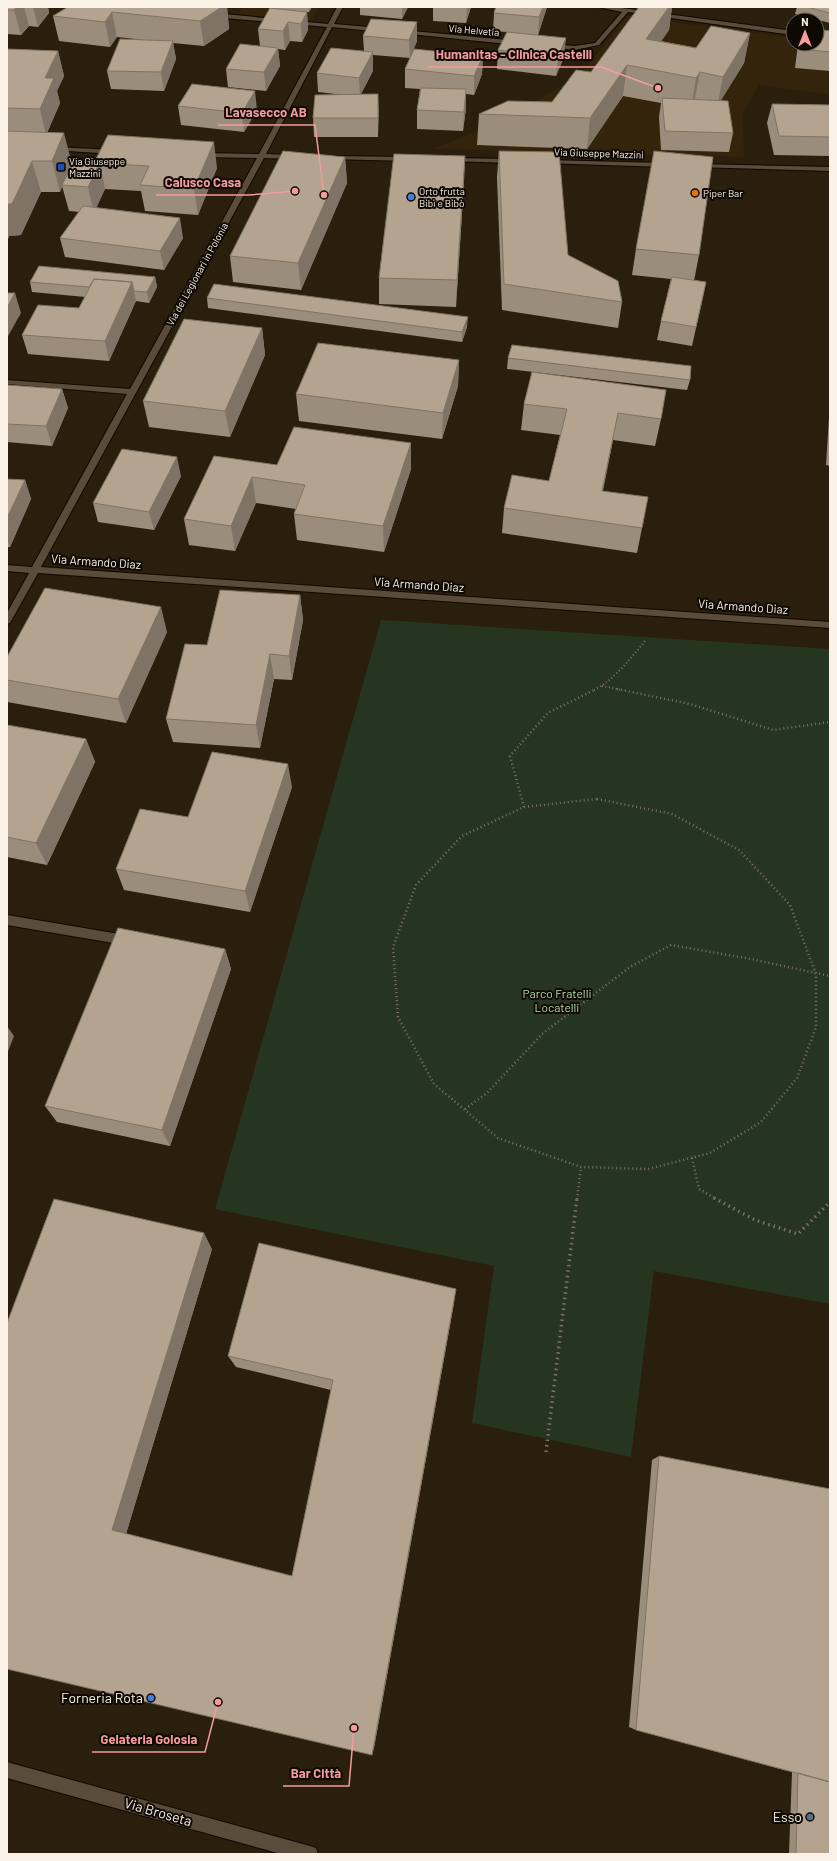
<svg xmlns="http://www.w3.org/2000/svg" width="837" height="1861" font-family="Barlow,sans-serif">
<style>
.built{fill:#34240b}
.green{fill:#263520}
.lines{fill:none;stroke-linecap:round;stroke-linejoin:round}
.minor-casing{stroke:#120800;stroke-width:2}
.tertiary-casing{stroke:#120800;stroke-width:2}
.path-far2{stroke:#7e7365;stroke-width:2;stroke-dasharray:1 2.5;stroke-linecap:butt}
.path-far1{stroke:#7e7365;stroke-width:2.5;stroke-dasharray:1 3;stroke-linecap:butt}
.path{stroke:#7e7365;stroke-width:3.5;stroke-dasharray:1.5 4;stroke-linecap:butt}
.minor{fill:#5a4c3a;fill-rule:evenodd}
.tertiary{fill:#5a4c3a;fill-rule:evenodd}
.wall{fill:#9b8d7b}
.shaded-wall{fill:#7e7364}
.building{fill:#b4a48f;stroke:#7e7364}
.transit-dot{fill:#1a4fb4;stroke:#0f0904;stroke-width:1.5}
.food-dot{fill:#e8710a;stroke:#0f0904;stroke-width:1.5}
.shop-dot{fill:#3f7fe0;stroke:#0f0904;stroke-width:1.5}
.service-dot{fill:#5c6f8a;stroke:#0f0904;stroke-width:1.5}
.labels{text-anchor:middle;stroke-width:4;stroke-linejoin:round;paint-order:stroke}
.far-street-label{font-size:10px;fill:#faf2e7;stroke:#0f0904}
.far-poi-label{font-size:10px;fill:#faf2e7;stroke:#0f0904;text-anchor:start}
.street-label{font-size:12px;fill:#faf2e7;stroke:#0f0904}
.park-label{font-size:12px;fill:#b7dbac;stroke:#0f0904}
.near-poi-label{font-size:14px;fill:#faf2e7;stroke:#0f0904;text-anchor:end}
.near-street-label{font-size:14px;fill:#faf2e7;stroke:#0f0904}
.leader{fill:none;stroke:#f59b9e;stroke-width:1.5}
.callout-dot{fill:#f59b9e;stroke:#0f0904;stroke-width:1.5}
.callout-label{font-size:13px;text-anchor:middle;font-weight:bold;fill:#f59b9e;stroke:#0f0904;stroke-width:4;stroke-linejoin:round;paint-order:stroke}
</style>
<rect width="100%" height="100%" fill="#2a1e0d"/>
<!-- built -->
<path class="built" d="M243,7h75l-6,14 -74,-7z
M628,16l165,22v6l37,-1v52l-71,-10 -16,27 1,45 -310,-8 77,-33 51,-30 22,-16z"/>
<!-- green -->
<path class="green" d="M381,620l449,29v655l-176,-33 -23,186 -159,-34 22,-157 -279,-57z"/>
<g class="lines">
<!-- minor casing -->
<g class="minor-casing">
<path id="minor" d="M337,7h6l-9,17 47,4 3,2 -3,2 -49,-5 -66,127 28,1 3,2 -3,2 -30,-1 -223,409 789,55v6l-792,-55 -28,50 -3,1v-11l22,-40 -22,-2v-6l25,2 95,-173 -120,-10v-4l123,9 127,-231 -56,-1 -3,-2 3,-2 58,1 68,-127 -114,-10 -3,-2 3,-2 115,11z
M598,7h16l179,24v4l-165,-23 -29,33 -24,5 -25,-3v-2l2,-1 23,2 20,-3 27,-31z
M402,30l115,11 3,2 -3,2 -117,-12 -1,-1z
M55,147l59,3 3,2 -3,2 -61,-4 -1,-1z
M331,156l77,1 3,2 -3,2 -79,-2 -1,-1z
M451,158l63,1 3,2 -3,2 -65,-2 -1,-1z
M545,160l120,3 3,2 -3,2 -122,-4 -1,-1z
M697,164l133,3v4l-135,-4v-2z
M7,915l118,20 4,2 2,3 -2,3 -4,2 -118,-20z"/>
</g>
<!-- tertiary casing -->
<g class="tertiary-casing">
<path id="tertiary" d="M7,1762l303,84 6,2 2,6h-37l-274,-76z"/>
</g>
<!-- path-far2 -->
<path class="path-far2" d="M602,686l20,4
M594,690c20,-10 37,-32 51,-49"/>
<!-- path-far1 -->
<path class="path-far1" d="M617,689l73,15 83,26 57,-8
M597,799l75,15 67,36 51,55 26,69v53l-19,51 -36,44 -51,31 -62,16 -67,-2 -83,-29 -64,-54 -36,-67 -5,-70 23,-62 46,-49 62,-29z
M524,807l-14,-51 38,-43 48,-24
M465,1109l22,-16 55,-59 88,-67 41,-22 80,14 79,17
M692,1158l7,31 17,10
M577,1199l4,-32"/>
<!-- path -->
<path class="path" d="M714,1198l41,22 43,14 32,-32
M546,1452l31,-254"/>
<!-- minor -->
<use href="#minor" class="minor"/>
<!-- tertiary -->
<use href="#tertiary" class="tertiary"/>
</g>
<!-- wall -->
<path class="wall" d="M7,7h41l1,6 -11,14 -9,-1 -8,9 -14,-1z
M68,7h159l2,22 -25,17 -31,-3 3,16 -12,32 -53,-2 -4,-18 37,-31 -27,-3 -7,10 -51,-6 -6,-25z
M260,7h52l-3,5h-2l1,18 -6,12 -12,-1 -5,9 -7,-1 2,17 -14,25 -38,-4 -2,-18 34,-23 -2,-17 24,-19z
M360,7h48l-6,12 -42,-4z
M433,7h38l-5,16 -33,-2z
M496,7h51l-9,28 26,22 -8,19 -59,-7 1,-19 9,-18 -14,-1 1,-18z
M639,7h33l-3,23 -8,11 35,7 54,-15 -6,30 -23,37 12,33 -4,19 -68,-2 -2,-33 2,-14 -38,-7 -36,53 -110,-4 2,-31 73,-12 39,-30z
M797,7h33v16l-35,-9z
M371,19l46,22 -7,17 -37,-3v16l-12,23h17v43h-64l-1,-19 31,-23 -26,-3 -1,-19 47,-22 -1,-15z
M830,31v40l-35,-3 3,-24h19z
M7,49l51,2 6,25 -7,15 3,12 -13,30 25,31 -7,15 29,-16 14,-28 109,33 -19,47 -53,-4 -4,-20 -36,-2 -9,19 87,30 -19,32 -99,-13 -5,-19 19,-26 -10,-1 -7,-25 -2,6h-19l-20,43 -12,1 -2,6z
M483,56l-1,18 -8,21 -8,-1v14l-3,23 -46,-2v-19l3,-21 -15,-1v-19z
M772,104l58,1v51l-56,-1 -7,-32z
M178,106l79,4 -13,22 -63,-7z
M499,151l69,104 54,47 -4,26 -116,-18 -5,-133z
M345,157l2,26 -46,107 -68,-8 -3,-26z
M464,182l-8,125 -77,-3v-26z
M636,249l63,6 -5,26 12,1 -14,64 -35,-6 4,-19 10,-42 -39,-4z
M155,277l2,10 -8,16 -13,-2 -27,60 -81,-7 -6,-19 57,-27 6,-11 -53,-5 -2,-10z
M207,298l260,29 -5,15 -254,-34z
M262,328l3,27 -35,82 -81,-10 -6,-26z
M508,358l182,22 -3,10 -180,-21z
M459,360l-1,26 -16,53 -143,-18 -3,-27z
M532,372l129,47 -6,27 -42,-6 -10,51 39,37 -5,25 -135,-20 2,-25 45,-27 11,-46 -39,-5 3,-26z
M7,385l55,4 6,19 -16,38 -45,-4z
M830,402v64l-4,-1z
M214,456l63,9 134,4 -27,83 -87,-12 -3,-26 2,-5 -40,-6 -21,48 -46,-6 -5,-26z
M181,476l-27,54 -56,-8 -5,-19z
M7,479l18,1 6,19 -21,48h-3z
M300,595l3,25 -11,60 -18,-1 -14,69 -87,-6 -7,-23z
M167,632l-41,91 -119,-21v-45z
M7,725l79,14 9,23 -48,103 -40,-8z
M292,787l-42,125 -126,-22 -8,-21 72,-52z
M225,949l6,20 -61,177 -113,-24 -12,-16z
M212,1249l-86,285 166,42 39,-186 -95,-23 -8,-11 226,-53 -80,445 -367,-79z
M659,1456l171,33v365h-41l3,-82 -156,-42 -7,-3 23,-267z"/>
<!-- shaded-wall -->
<path class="shaded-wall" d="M17,7h7l5,19 -8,9 -7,-25z
M33,7h15l1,6 -11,14z
M222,7h5l2,22 -25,17 -4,-25z
M309,7h3l-3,5z
M402,7h6l-6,12z
M467,7h4l-5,16z
M543,7h4l-9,28 1,-18z
M669,7h3l-3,23 -27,39 4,-30z
M112,12l5,25 -7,10 -5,-25z
M307,12l1,18 -6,12 -1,-18z
M288,22l2,19 -5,9 -2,-19z
M417,22v19l-7,17 -1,-18z
M750,33l-6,30 -27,44 6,-30z
M566,38l-2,19 -8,19 2,-19z
M173,41l3,18 -12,32 -3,-19z
M278,48l2,18 -14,25 -2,-19z
M58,51l6,25 -7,15 3,12 -14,32 -6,-26 5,-31z
M373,52v19l-13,25 -1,-18z
M483,56l-1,18 -8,21v-19z
M627,65l-4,31 -36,53 3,-31z
M700,72l-6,31 -3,6 5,-31z
M466,89v19l-3,23 1,-19z
M255,91l2,19 -13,22 -2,-19z
M378,94l1,19 -1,24z
M64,133l8,31 -12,28 -8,-31z
M214,142l3,26 -19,47 -4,-26z
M465,156l-1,26 -8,125 1,-27z
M345,157l2,26 -46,107 -3,-27z
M32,161l9,31 -20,43 -12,1 -2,6v-38z
M100,163l5,26 -11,24 -6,-26z
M180,218l3,20 -19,32 -4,-19z
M155,277l2,10 -8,16 -2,-11z
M132,282l4,19 -27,60 -4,-20z
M706,282l-4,20 -10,44 4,-19z
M15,293l6,20 -14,25v-30z
M468,317l-1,10 -5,15v-10z
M262,328l3,27 -35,82 -5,-26z
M459,360l-1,26 -16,53 1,-26z
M62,389l6,19 -16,38 -6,-20z
M618,413l-5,27 -16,77 5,-26z
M411,443v26l-27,83 -1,-26z
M177,457l4,19 -27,54 -5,-18z
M252,477l4,26 -21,48 -4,-25z
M25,480l6,19 -21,48 -3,-7v-22z
M300,595l3,25 -11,60 -3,-24z
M161,607l6,25 -41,91 -8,-24z
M270,654l4,25 -14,69 -4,-23z
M86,739l9,23 -48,103 -11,-22z
M288,764l4,23 -42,125 -5,-21z
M225,949l6,20 -61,177 -8,-16z
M7,1026l7,10 -7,18z
M204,1233l8,16 -86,285 -14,-4z
M456,1289l-2,14 -80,445 -2,7z"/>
<!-- building -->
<path class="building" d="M7,7h10l-3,3h-7z
M68,7h154l-22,14 -88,-9 -7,10 -52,-6z
M496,7h47l-4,10 -45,-4z
M639,7h30l-23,32 50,9 15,-22 39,7 -27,44 -23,-5 -4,6 -69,-13 -37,53 -111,-4 29,-13 44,1 24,-32 15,2z
M807,7h23v6z
M270,8l37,4 -6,12 -13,-2 -5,9 -25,-2z
M371,19l46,3 -8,18 -46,-4z
M817,29l13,2v21l-30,-3v-5h17z
M507,32l59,6 -8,19 -60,-7z
M120,39l53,2 -12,31 -54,-1z
M240,44l38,4 -14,24 -38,-3z
M331,48l42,4 -14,26 -42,-5z
M7,49l51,2 -13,27h9l-14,31 -33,-1z
M414,49l69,7 -9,20 -69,-7z
M192,84l63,7 -13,22 -64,-7z
M421,88l45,1 -2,23 -47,-2z
M378,94v24h-65l2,-23z
M662,98l66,3 5,32 -68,-2z
M772,104l58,1v32l-51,-1z
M7,131l57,2 -12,28h-20l-20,43h-5z
M108,135l106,7 -20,47 -54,-4 9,-19 -49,-3 -12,24 -26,-2 12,-23 20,1z
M283,151l62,6 -47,106 -68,-7z
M499,151l60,1 9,103 50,26 4,21 -118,-18z
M654,151l59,6 -14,98 -63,-6z
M394,154l71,2 -8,124 -78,-2z
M83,206l97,12 -20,33 -100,-13z
M39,266l116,11 -8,15 -13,-1 -2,-9 -38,-3 -5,8 -59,-5z
M672,277l34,5 -10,45 -35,-6z
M94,279l38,3 -27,59 -83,-6 16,-30 41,3z
M214,284l254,33 -6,15 -255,-34z
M7,293h8l-8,15z
M184,319l78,9 -37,83 -82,-10z
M318,343l141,17 -16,53 -147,-19z
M512,345l179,21 -1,14 -182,-22z
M532,372l134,18 -5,29 -43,-6 -16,78 46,6 -6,31 -138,-20 8,-33 37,6 18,-72 -43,-5z
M7,385l55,4 -16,37 -39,-2z
M294,427l117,16 -28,83 -89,-12 11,-29 -53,-8 -21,49 -47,-7 30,-63 63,9z
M122,449l55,8 -28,55 -56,-9z
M7,479l18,1 -18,38z
M45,588l116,19 -43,92 -111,-19v-23z
M220,590l80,5 -11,61 -19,-2 -14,71 -90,-6 19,-75 22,1z
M7,725l79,14 -50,104 -29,-6z
M212,752l76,12 -43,127 -129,-22 24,-60 48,8z
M118,928l107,21 -63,181 -117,-24z
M54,1199l150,34 -92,297 180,46 41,-196 -105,-24 31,-113 197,46 -84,466 -365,-86v-346z
M659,1456l171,33v293l-194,-52z
M798,1773l32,9v72h-34z"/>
<!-- markers -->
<rect class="transit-dot" x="57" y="163" width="8" height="8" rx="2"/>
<circle class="food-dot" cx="695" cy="193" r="4"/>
<g class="shop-dot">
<circle cx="411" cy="197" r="4"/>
<circle cx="151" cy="1698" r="4"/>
</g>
<circle class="service-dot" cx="810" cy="1817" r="4"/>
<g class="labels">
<!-- far-street labels -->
<g class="far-street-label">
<text transform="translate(474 30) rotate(5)" y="4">Via Helvetia</text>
<text transform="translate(599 153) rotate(2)" y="4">Via Giuseppe Mazzini</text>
<text transform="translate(197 274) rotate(-61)" y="4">Via dei Legionari in Polonia</text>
</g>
<!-- far-poi labels -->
<g class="far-poi-label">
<text x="69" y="165">Via Giuseppe<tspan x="69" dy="12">Mazzini</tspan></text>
<text x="419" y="195">Orto frutta<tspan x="419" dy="12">Bibì e Bibò</tspan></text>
<text x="703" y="197">Piper Bar</text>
</g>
<!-- street labels -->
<g class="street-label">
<text transform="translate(96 562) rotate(4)" y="4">Via Armando Diaz</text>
<text transform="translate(419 585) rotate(4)" y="4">Via Armando Diaz</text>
<text transform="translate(743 607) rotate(4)" y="4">Via Armando Diaz</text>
</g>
<!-- park labels -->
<g class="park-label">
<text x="557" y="998">Parco Fratelli<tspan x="557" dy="14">Locatelli</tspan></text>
</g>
<!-- near-poi labels -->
<g class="near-poi-label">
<text x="143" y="1703">Forneria Rota</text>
<text x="802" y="1822">Esso</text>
</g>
<!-- near-street labels -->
<g class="near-street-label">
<text transform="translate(158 1812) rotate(16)" y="5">Via Broseta</text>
</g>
</g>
<!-- callouts -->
<path class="leader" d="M658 88L601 67H428M324 195L315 125H218M295 191L249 195H156M218 1702L205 1752H92M354 1728L349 1786H283"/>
<g class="callout-dot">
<circle cx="658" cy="88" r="4"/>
<circle cx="324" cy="195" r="4"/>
<circle cx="295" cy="191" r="4"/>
<circle cx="218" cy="1702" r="4"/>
<circle cx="354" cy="1728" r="4"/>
</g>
<g class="callout-label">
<text x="514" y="59">Humanitas - Clinica Castelli</text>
<text x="266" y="117">Lavasecco AB</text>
<text x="203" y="187">Calusco Casa</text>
<text x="149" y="1744">Gelateria Golosia</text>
<text x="316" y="1778">Bar Città</text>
</g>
<!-- border -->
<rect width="837" height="1861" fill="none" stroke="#faf2e7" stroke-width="16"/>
<!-- north arrow -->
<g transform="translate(805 32)"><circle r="19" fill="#0f0904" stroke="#6d665f"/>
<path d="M0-3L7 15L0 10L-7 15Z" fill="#f59b9e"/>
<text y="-6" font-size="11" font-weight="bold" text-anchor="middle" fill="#faf2e7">N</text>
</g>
</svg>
